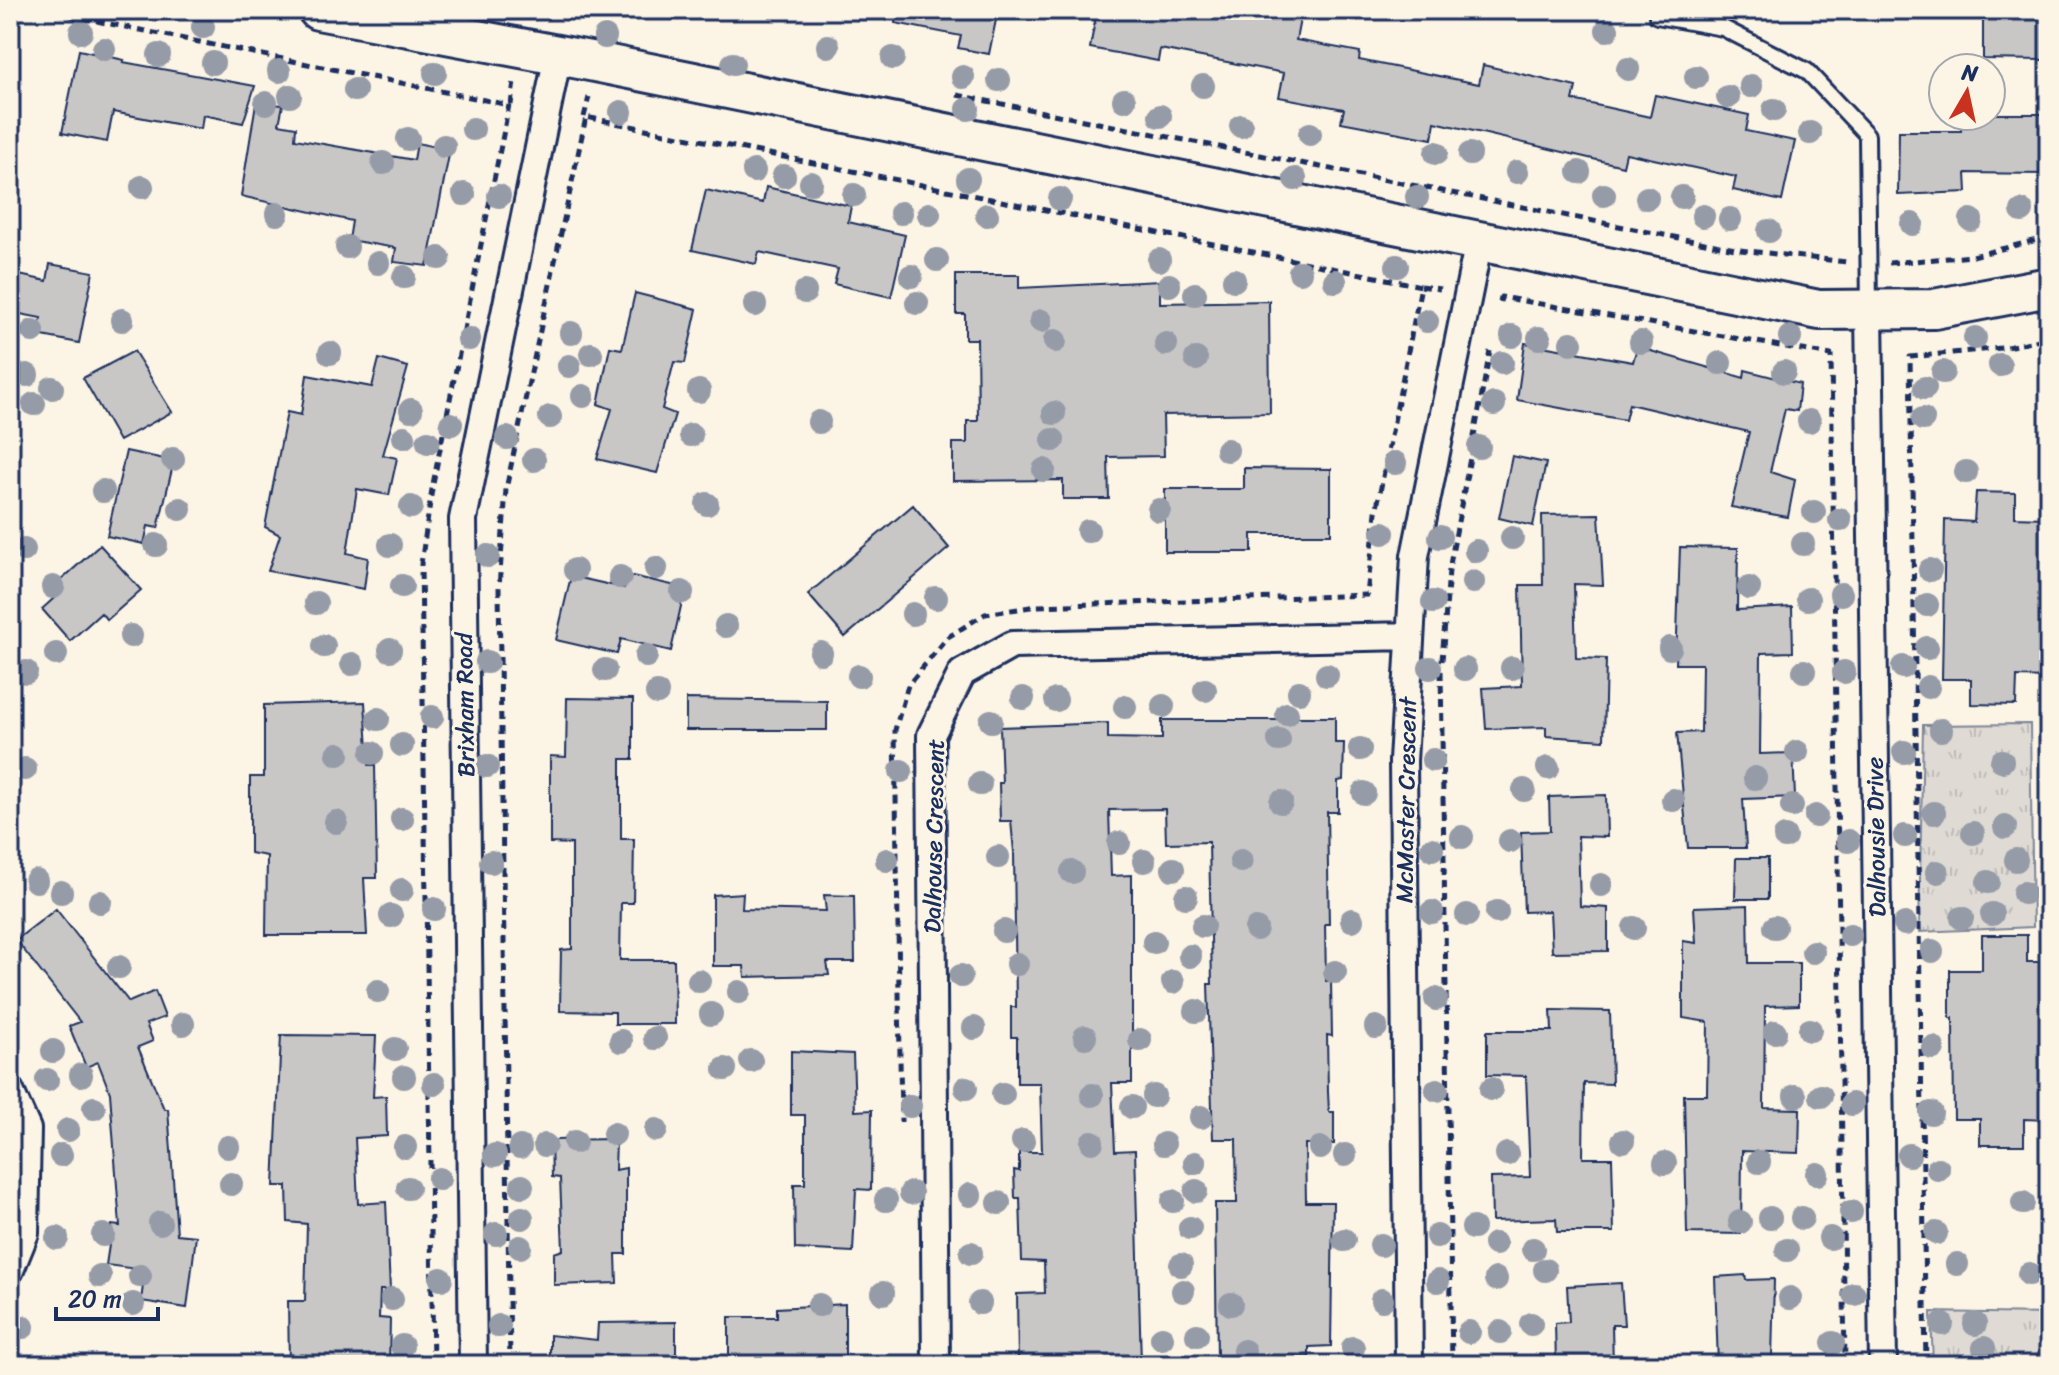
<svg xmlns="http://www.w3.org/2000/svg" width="2059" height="1375" font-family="Sriracha,sans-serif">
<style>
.grass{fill:url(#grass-tufts);stroke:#7d8599;stroke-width:2}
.building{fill:#c8c7c6;stroke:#1b2f5e;stroke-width:2}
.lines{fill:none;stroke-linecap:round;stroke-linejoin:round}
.lane-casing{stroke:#1b2f5e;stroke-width:20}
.street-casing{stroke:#1b2f5e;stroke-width:32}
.secondary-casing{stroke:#1b2f5e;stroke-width:44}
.path{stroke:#1b2f5e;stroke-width:5;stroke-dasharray:8 6;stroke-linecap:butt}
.lane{stroke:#fcf5e5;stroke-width:14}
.street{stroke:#fcf5e5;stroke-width:26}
.secondary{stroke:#fcf5e5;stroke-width:38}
.tree{fill:#969ba8}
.labels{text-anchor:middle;stroke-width:6;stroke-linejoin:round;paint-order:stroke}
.street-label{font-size:24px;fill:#1b2f5e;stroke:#fcf5e5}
</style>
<defs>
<pattern id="grass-tufts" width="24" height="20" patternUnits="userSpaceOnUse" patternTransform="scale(2)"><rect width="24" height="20" fill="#dfdbd4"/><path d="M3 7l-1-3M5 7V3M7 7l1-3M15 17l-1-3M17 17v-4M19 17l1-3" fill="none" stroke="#bfbcb8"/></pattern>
</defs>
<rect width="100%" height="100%" fill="#fcf5e5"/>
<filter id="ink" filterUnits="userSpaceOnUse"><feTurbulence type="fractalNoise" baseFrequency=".0125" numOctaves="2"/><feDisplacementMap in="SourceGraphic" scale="16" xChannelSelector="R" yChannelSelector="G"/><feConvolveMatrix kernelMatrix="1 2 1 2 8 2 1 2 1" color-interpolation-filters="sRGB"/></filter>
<g filter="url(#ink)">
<!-- grass -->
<path class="grass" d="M2030,724l3,203 -114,5 4,-207z
M1931,1312l118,2v27l-7,1 1,23h-110z"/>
<!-- building -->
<path class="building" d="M896,10h102l-9,44 -31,-6 3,-12 -66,-13z
M1097,10h181l23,4 -5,26 64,12 -1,8 120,24 4,-19 93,22 -3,13 77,17 5,-22 94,20 -3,16 49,10 -13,60 -49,-11 3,-13 -110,-24 -3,13 -188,-44 -3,17 -91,-17 3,-13 -65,-12 5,-24 -124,-24 -2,12 -68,-13z
M1983,10h61v50l-61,-1z
M79,50l45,10 -1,2 132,24 -12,37 -40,-8 -2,14 -88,-17 -6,30 -45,-9z
M256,103l27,2 -4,19 17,3 -1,12 119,21 3,-17 33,7 -23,116 -33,-4 2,-14 -47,-8 3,-19 -111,-25z
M1991,114h58v60l-83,-1 1,19 -69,3 1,-64h62l1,-15z
M766,187l85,19 -3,16 57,13 -14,62 -57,-13 4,-15 -79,-17 -3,12 -64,-14 14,-60 57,13z
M50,264l43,8 -14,71 -42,-8 4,-17 -31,-6v-39l37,8z
M956,275h63v13l141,-7v22l109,-2 1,112 -107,2 1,41 -56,1 1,42h-46v-19l-110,1v-38h14v-22h11l-1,-82h-12v-25h-9z
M635,293l62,16 -12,54 -11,-1 -12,47 13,5 -18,59 -60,-14 15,-50 -14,-5 12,-57 12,2z
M1525,343l108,19 4,-15 107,31 1,-8 55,14 -3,27 -12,-2 -15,63 25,8 -7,37 -57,-10 18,-75 -120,-28 -4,16 -108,-20z
M134,351l38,61 -53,29 -36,-63z
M379,359l29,8 -25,88 14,3 -8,37 -32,-6 -10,64 21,5 -4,31 -96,-18 12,-36 -15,-8 22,-115 14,3 6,-40 65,12z
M126,451l48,10 -16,67 -10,-2 -4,18 -37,-8z
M1512,456l34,7 -13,63 -34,-8z
M1244,468l87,1v65h-79v18h-87v-63h79z
M1976,492l39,1v24l30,1 2,160 -30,-1 -1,28 -45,-1v-25h-29l3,-159 29,2z
M913,505l36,43 -104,89 -37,-43z
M1599,514l4,71 -29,-1 2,74 30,1 -2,81 -58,-4v-9l-60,2 -3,-41 39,-2 -2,-101h23l-1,-70z
M100,545l41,45 -34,30 -6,-7 -31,28 -28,-32 21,-19 -5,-7z
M1680,547l58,1 -1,62 55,-3 1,45 -32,1 -1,101 33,-1 2,44 -52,2 3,49h-58l-11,-115 24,-1 1,-68h-26z
M628,575l57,13 -14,63 -50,-12 -4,15 -61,-14 15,-64 53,12z
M567,698l66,1v60h-12v80h13l-1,64h-12l-1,57h54l1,64h-60v-12l-55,-1 1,-61 11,-1v-105l-22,-1v-87l16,1z
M686,699l141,2v29h-141z
M365,702l4,63h6l2,113h-13l3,57h-101l1,-79 -17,-3v-76h14v-72z
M1290,717h45v26h9l-1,37 -5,1v31h-11l2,112h-4l1,57h5l1,55 -5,-1 1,57 1,20h5v32h-29l1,58h27l-2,144 -22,1v10l-92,2 -2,-156h22l-1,-64h-23l-5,-155h4l-3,-142 -43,1 -1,-34 -56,1 2,66 21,-1v208h-20l3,68 20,-1 6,213 -123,-1 -1,-68 28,-1 -1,-31 -22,-1 -2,-63h-5l-1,-28 5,1v-19h23l-2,-69h-23v-46h-6v-30h5l-2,-155 -3,-31h-11l-1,-38h3l-2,-56 108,-4v15l54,1v-19h128z
M1606,795l1,42 -29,-1 2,70 28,2v43l-56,1 -2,-41 -26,1 -3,-80 29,-1 -1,-34z
M1736,858h32v41h-33z
M743,893l-1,16 84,2 -2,-16 30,1 1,66h-28l2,13 -84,2 -1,-11h-31v-71z
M1748,905l1,58h50v42l-34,1 -1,102 36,1 -1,44 -57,-2 -1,83 -54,-1 -3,-138h23l1,-73 -25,-4v-77l13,2 -2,-36z
M56,909l73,93 26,-11 10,26 -19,7 7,17 -15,6 26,62h4l9,125 19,2 -9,72 -46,-7 4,-31 -39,-5 6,-40 8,1 -10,-133 -12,-31 -12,5 -17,-41 11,-4 -64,-82z
M1982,935h45v27h22v158l-25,-1v26h-44v-26h-26l-1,-101h-3v-48h32z
M1551,1010l59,1 2,73 -28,-1 -1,75h29l2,74h-57l-1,-13 -64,2 -1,-43 39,-1 -4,-101 -39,-1v-44h65z
M281,1035l95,1 -3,61 13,-1 1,40 -32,2 3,66 28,-2 4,88h-10l-1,28 11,1 -1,46h-100l-1,-64h17l2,-77 -19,-2 -1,-36h-13z
M791,1051l62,3 2,57 17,-1 -1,80 -15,-1 -3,63 -58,-3 -1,-65h11v-69h-14z
M616,1139l-1,31 11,-2v86h-10l1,29 -63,2v-32l9,-3 -3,-72 -8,-1 -1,-37z
M1745,1275l1,5 28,-1 -2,80 -27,-1v7h-27l-3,-88z
M1621,1283l3,42h-12l1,40h-57l-1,-42 14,-1 -2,-36z
M845,1304v61h-116v-48h48v-9z
M676,1322v43h-126v-30l47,5 1,-17z"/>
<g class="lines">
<!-- lane casing -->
<g class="lane-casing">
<path id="lane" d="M1657,16l66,12 84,43 60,64 2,174"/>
</g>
<!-- street casing -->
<g class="street-casing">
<path id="street" d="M1869,309l14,1056
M10,1091l17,38 -2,104 -15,37
M473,1365l-10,-846 95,-464
M936,1365l-5,-630 31,-62 50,-28 398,-9
M1409,1365l-6,-604 12,-205 64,-315"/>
</g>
<!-- secondary casing -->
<g class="secondary-casing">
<path id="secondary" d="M318,10l277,52 1224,248 115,-1 115,-22"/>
</g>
<!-- path -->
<path class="path" d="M42,10l467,95 -77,384 -11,75 12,801
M957,95l783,155 107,12
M511,105l3,-24
M584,117l5,-20
M1889,263l84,-7 76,-19
M1421,286l19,3
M1500,302l1,-5 330,58 14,1010
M1442,661l7,-91 41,-219
M1441,671l11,694
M510,1365l-11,-777 7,-99 80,-372 835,169 -45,226 -9,83 -330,11 -52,8 -37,23 -40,48 -13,45 6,392
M1926,1365l-16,-1008 92,-9 47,-10"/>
<!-- lane -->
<use href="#lane" class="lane"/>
<!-- street -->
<use href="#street" class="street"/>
<!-- secondary -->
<use href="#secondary" class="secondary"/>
</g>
<!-- trees -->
<g class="tree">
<circle cx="203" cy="27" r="12"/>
<circle cx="1607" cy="30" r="12"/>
<circle cx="81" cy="32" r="12"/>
<circle cx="605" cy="37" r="12"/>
<circle cx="828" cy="46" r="12"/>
<circle cx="104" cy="49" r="12"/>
<circle cx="159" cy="55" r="12"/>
<circle cx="893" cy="58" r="12"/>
<circle cx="213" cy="63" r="12"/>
<circle cx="733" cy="64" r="12"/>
<circle cx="1628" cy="69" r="12"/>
<circle cx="279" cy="71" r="12"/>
<circle cx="435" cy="73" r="12"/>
<circle cx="963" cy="77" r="12"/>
<circle cx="1696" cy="77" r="12"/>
<circle cx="999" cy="80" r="12"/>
<circle cx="1203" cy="86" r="12"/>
<circle cx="1751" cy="86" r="12"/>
<circle cx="355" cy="90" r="12"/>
<circle cx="290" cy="96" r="12"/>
<circle cx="1728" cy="97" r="12"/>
<circle cx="1124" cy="100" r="12"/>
<circle cx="266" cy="103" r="12"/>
<circle cx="968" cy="109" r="12"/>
<circle cx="1774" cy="110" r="12"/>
<circle cx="621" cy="112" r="12"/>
<circle cx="1160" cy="116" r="12"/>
<circle cx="1241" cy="126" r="12"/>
<circle cx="473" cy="129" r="12"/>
<circle cx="1810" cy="133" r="12"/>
<circle cx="1310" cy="134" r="12"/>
<circle cx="408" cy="139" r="12"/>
<circle cx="444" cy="146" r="12"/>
<circle cx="1436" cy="153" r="12"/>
<circle cx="1470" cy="154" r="12"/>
<circle cx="383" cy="163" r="12"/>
<circle cx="754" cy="171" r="12"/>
<circle cx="1517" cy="172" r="12"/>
<circle cx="1579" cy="172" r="12"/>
<circle cx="784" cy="176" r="12"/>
<circle cx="968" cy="179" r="12"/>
<circle cx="1295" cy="179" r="12"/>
<circle cx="811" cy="183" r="12"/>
<circle cx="142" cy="187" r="12"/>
<circle cx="464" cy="194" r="12"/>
<circle cx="854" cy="195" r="12"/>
<circle cx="1604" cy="195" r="12"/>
<circle cx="499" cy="196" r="12"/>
<circle cx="1417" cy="197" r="12"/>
<circle cx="1682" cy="197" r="12"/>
<circle cx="1647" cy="198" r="12"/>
<circle cx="1060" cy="199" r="12"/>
<circle cx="2022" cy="211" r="12"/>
<circle cx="901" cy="213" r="12"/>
<circle cx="277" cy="214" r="12"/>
<circle cx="929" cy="214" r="12"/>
<circle cx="987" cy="215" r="12"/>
<circle cx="1703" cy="216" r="12"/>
<circle cx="1730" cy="219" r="12"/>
<circle cx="1971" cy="220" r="12"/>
<circle cx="1912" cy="224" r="12"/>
<circle cx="1769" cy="231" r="12"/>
<circle cx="347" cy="247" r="12"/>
<circle cx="439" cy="258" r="12"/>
<circle cx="937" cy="260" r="12"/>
<circle cx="1159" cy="260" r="12"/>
<circle cx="378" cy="263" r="12"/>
<circle cx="1397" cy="266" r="12"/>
<circle cx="1300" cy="272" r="12"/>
<circle cx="911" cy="276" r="12"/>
<circle cx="404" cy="277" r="12"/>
<circle cx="1234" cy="280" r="12"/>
<circle cx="1335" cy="281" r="12"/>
<circle cx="1169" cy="285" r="12"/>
<circle cx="805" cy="292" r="12"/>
<circle cx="1195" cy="294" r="12"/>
<circle cx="917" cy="303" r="12"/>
<circle cx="755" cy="305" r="12"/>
<circle cx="122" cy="320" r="12"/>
<circle cx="1041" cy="321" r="12"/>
<circle cx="1427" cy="321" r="12"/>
<circle cx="33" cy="331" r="12"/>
<circle cx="571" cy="333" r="12"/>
<circle cx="1512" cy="336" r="12"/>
<circle cx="1790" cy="337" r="12"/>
<circle cx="1539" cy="338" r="12"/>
<circle cx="1975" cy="338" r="12"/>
<circle cx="469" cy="339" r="12"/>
<circle cx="1055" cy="341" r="12"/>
<circle cx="1641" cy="342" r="12"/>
<circle cx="1571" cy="343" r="12"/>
<circle cx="1166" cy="344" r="12"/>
<circle cx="330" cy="353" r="12"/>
<circle cx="591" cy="354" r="12"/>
<circle cx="1196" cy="359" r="12"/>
<circle cx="1502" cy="363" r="12"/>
<circle cx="1720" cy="363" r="12"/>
<circle cx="2000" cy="365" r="12"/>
<circle cx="569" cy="366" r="12"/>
<circle cx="1784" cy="372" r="12"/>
<circle cx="1943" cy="372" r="12"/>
<circle cx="27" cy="375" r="12"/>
<circle cx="52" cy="388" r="12"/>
<circle cx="1925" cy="388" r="12"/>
<circle cx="699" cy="391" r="12"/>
<circle cx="583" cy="396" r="12"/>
<circle cx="34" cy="404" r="12"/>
<circle cx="1494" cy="404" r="12"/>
<circle cx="411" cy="410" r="12"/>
<circle cx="1054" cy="413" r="12"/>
<circle cx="550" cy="417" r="12"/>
<circle cx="1923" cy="419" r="12"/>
<circle cx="1809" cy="421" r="12"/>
<circle cx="819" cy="422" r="12"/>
<circle cx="451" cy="424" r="12"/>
<circle cx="691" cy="435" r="12"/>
<circle cx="404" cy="437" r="12"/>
<circle cx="507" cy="438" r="12"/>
<circle cx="1053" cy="440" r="12"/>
<circle cx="428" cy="442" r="12"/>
<circle cx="1479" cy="447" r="12"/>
<circle cx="1227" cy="450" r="12"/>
<circle cx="173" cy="459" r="12"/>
<circle cx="534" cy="460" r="12"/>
<circle cx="1395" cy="463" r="12"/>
<circle cx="1044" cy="470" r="12"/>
<circle cx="1966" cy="472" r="12"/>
<circle cx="103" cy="491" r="12"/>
<circle cx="707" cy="504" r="12"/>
<circle cx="411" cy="507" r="12"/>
<circle cx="180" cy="509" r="12"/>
<circle cx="1159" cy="510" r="12"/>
<circle cx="1814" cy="512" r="12"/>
<circle cx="1840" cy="520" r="12"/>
<circle cx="1088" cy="531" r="12"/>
<circle cx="1383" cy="533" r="12"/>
<circle cx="1440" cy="537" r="12"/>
<circle cx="1512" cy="538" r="12"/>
<circle cx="1803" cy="544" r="12"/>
<circle cx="156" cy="545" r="12"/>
<circle cx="390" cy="545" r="12"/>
<circle cx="24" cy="550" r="12"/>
<circle cx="1476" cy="551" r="12"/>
<circle cx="488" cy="556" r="12"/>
<circle cx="656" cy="568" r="12"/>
<circle cx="575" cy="570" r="12"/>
<circle cx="1930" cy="570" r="12"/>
<circle cx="620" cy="577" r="12"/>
<circle cx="1473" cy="582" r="12"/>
<circle cx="402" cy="586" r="12"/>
<circle cx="53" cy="587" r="12"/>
<circle cx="1749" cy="588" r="12"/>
<circle cx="682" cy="592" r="12"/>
<circle cx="1841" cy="594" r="12"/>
<circle cx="936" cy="598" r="12"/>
<circle cx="1808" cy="599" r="12"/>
<circle cx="1433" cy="602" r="12"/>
<circle cx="316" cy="603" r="12"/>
<circle cx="1927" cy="605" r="12"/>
<circle cx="913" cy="614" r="12"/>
<circle cx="726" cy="626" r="12"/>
<circle cx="131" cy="636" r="12"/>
<circle cx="324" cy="646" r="12"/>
<circle cx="1670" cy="648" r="12"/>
<circle cx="1927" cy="648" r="12"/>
<circle cx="390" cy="650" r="12"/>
<circle cx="821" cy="653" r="12"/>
<circle cx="56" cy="654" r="12"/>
<circle cx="646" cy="656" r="12"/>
<circle cx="487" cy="662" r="12"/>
<circle cx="352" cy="664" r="12"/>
<circle cx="1903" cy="667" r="12"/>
<circle cx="1430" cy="668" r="12"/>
<circle cx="1512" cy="668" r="12"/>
<circle cx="1465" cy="669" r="12"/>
<circle cx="605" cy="670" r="12"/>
<circle cx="1804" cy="671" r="12"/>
<circle cx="26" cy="672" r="12"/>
<circle cx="1844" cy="672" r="12"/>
<circle cx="1327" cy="675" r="12"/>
<circle cx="859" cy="676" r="12"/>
<circle cx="1928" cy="687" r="12"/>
<circle cx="1205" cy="690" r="12"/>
<circle cx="1299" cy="692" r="12"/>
<circle cx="657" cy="693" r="12"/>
<circle cx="1023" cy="698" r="12"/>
<circle cx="1056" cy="700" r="12"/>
<circle cx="1163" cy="706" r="12"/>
<circle cx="1125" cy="707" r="12"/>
<circle cx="1287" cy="714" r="12"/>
<circle cx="432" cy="717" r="12"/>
<circle cx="378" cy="719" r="12"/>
<circle cx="991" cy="721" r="12"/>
<circle cx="1941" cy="730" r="12"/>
<circle cx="1279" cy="740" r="12"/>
<circle cx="402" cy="745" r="12"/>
<circle cx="1360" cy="749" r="12"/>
<circle cx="1797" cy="752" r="12"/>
<circle cx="1904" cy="752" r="12"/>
<circle cx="372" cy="753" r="12"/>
<circle cx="338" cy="754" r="12"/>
<circle cx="1433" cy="760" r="12"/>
<circle cx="2002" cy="761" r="12"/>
<circle cx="487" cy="766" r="12"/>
<circle cx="1548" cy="768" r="12"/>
<circle cx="25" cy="769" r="12"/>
<circle cx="901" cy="771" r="12"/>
<circle cx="1755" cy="778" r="12"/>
<circle cx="980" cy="784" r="12"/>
<circle cx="1524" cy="790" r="12"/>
<circle cx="1364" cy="793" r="12"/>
<circle cx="1673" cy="800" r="12"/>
<circle cx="1281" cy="802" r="12"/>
<circle cx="1792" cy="806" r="12"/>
<circle cx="1934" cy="813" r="12"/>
<circle cx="1816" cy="816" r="12"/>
<circle cx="402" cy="819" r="12"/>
<circle cx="336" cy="822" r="12"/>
<circle cx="2005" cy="827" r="12"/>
<circle cx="1973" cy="833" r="12"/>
<circle cx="1905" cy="836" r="12"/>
<circle cx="1462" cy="837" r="12"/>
<circle cx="1785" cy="837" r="12"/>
<circle cx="1510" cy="841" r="12"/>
<circle cx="1848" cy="841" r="12"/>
<circle cx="1119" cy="843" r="12"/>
<circle cx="1432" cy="849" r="12"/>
<circle cx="998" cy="857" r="12"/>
<circle cx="887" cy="860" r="12"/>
<circle cx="2016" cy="860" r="12"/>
<circle cx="1144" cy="861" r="12"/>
<circle cx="1241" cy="861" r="12"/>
<circle cx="491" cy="862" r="12"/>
<circle cx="1173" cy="869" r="12"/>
<circle cx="1072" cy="872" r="12"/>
<circle cx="1937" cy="872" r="12"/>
<circle cx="36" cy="881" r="12"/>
<circle cx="1988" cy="882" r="12"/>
<circle cx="1601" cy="885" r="12"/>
<circle cx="402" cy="890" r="12"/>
<circle cx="61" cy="892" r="12"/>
<circle cx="2024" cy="893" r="12"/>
<circle cx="1186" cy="897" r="12"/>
<circle cx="100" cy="902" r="12"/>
<circle cx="434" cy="909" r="12"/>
<circle cx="1432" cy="912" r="12"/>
<circle cx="1497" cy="912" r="12"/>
<circle cx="1992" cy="914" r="12"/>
<circle cx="1467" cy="915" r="12"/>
<circle cx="391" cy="916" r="12"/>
<circle cx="1962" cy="918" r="12"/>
<circle cx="1352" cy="920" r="12"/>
<circle cx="1905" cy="924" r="12"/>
<circle cx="1203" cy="926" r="12"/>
<circle cx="1775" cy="927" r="12"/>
<circle cx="1634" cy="928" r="12"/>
<circle cx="1256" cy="929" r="12"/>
<circle cx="1004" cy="931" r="12"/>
<circle cx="1850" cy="935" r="12"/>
<circle cx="1154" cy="942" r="12"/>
<circle cx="1932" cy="951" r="12"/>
<circle cx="1813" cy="952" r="12"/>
<circle cx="1190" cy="956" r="12"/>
<circle cx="1017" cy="964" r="12"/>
<circle cx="119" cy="967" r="12"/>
<circle cx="1335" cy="972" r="12"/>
<circle cx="961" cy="976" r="12"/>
<circle cx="699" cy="981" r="12"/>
<circle cx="1173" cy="982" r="12"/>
<circle cx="378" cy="991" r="12"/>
<circle cx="739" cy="992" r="12"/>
<circle cx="1436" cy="999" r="12"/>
<circle cx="1196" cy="1011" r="12"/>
<circle cx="711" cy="1014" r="12"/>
<circle cx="183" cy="1024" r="12"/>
<circle cx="1376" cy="1027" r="12"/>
<circle cx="974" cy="1028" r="12"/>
<circle cx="1810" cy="1030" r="12"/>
<circle cx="1775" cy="1032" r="12"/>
<circle cx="1085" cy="1037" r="12"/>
<circle cx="655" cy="1038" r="12"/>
<circle cx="1140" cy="1040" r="12"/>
<circle cx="621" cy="1041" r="12"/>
<circle cx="1933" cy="1048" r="12"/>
<circle cx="395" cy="1049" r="12"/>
<circle cx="53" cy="1051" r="12"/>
<circle cx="751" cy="1061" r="12"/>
<circle cx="725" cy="1069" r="12"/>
<circle cx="81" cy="1075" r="12"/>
<circle cx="404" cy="1077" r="12"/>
<circle cx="47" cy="1080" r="12"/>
<circle cx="434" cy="1084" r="12"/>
<circle cx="966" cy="1088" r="12"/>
<circle cx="1491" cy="1089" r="12"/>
<circle cx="1437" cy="1090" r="12"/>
<circle cx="1003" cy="1094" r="12"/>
<circle cx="1092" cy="1095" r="12"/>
<circle cx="1154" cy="1096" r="12"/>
<circle cx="1795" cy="1096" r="12"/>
<circle cx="1821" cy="1096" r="12"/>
<circle cx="1852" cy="1104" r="12"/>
<circle cx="910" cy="1106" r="12"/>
<circle cx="1132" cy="1107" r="12"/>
<circle cx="94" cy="1108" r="12"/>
<circle cx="1931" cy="1113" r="12"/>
<circle cx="1201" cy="1117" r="12"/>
<circle cx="68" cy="1130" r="12"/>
<circle cx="656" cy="1130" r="12"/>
<circle cx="614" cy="1134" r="12"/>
<circle cx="1023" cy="1141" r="12"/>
<circle cx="1623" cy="1141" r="12"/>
<circle cx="575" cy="1142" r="12"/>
<circle cx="1092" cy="1142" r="12"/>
<circle cx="1164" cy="1144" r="12"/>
<circle cx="545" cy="1145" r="12"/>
<circle cx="228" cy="1147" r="12"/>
<circle cx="405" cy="1147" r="12"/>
<circle cx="520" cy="1147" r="12"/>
<circle cx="1320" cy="1148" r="12"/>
<circle cx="1507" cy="1154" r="12"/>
<circle cx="61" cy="1155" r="12"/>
<circle cx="495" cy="1155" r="12"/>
<circle cx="1345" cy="1155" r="12"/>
<circle cx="1909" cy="1155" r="12"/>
<circle cx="1759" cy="1162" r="12"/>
<circle cx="1195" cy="1163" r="12"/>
<circle cx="1665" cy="1163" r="12"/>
<circle cx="1938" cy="1169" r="12"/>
<circle cx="1817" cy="1174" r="12"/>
<circle cx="439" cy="1179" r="12"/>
<circle cx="231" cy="1184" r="12"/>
<circle cx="522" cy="1186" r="12"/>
<circle cx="408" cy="1188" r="12"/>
<circle cx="1196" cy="1191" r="12"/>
<circle cx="911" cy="1193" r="12"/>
<circle cx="970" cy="1195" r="12"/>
<circle cx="886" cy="1200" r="12"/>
<circle cx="1173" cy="1201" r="12"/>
<circle cx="999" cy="1203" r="12"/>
<circle cx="2023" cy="1203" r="12"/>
<circle cx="1851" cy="1212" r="12"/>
<circle cx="522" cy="1218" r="12"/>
<circle cx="1770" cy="1218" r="12"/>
<circle cx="1802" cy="1218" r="12"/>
<circle cx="1740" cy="1222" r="12"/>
<circle cx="160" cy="1223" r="12"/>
<circle cx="1190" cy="1228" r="12"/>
<circle cx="1473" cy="1228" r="12"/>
<circle cx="1936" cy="1233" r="12"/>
<circle cx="496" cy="1234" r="12"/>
<circle cx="103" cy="1235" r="12"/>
<circle cx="1437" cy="1236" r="12"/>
<circle cx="57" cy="1238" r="12"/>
<circle cx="1830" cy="1238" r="12"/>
<circle cx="1344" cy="1240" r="12"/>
<circle cx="1495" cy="1244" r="12"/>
<circle cx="1381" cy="1245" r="12"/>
<circle cx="520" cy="1247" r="12"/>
<circle cx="1533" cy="1249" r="12"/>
<circle cx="1787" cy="1250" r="12"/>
<circle cx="971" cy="1253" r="12"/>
<circle cx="1957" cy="1264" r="12"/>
<circle cx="1181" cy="1265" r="12"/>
<circle cx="1545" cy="1270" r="12"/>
<circle cx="2029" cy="1274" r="12"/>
<circle cx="100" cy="1276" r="12"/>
<circle cx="140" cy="1276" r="12"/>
<circle cx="441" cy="1279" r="12"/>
<circle cx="1496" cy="1279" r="12"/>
<circle cx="1438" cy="1281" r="12"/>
<circle cx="1183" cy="1291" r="12"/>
<circle cx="883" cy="1293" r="12"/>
<circle cx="1854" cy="1294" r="12"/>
<circle cx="1790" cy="1298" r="12"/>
<circle cx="392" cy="1299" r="12"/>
<circle cx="1382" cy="1300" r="12"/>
<circle cx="980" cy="1303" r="12"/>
<circle cx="133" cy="1304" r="12"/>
<circle cx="1231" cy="1304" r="12"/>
<circle cx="819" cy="1305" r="12"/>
<circle cx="1531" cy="1324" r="12"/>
<circle cx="1942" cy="1324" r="12"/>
<circle cx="1975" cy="1324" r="12"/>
<circle cx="499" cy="1326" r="12"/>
<circle cx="23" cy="1327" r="12"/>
<circle cx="1469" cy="1332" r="12"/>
<circle cx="1500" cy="1332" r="12"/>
<circle cx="1197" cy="1335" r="12"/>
<circle cx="1162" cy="1338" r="12"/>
<circle cx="1833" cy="1343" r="12"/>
<circle cx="402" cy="1346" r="12"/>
<circle cx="1353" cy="1348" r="12"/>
<circle cx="1984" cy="1348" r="12"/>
<circle cx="1244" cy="1351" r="12"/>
</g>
</g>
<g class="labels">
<!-- street labels -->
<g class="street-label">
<text transform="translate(465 705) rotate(-91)" y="8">Brixham Road</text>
<text transform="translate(1406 800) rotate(-89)" y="8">McMaster Crescent</text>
<text transform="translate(934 836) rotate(-89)" y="8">Dalhouse Crescent</text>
<text transform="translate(1876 837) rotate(-91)" y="8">Dalhousie Drive</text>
</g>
</g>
<!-- margin -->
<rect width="2059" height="1375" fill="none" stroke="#fcf5e5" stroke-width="40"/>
<rect x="20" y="20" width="2019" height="1335" fill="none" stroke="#1b2f5e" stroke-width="3" filter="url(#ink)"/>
<!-- north arrow -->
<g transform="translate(1967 92) rotate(9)"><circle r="38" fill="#fcf5e5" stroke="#a2a6af" stroke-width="2"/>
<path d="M0-6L14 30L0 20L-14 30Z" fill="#c8321e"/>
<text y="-12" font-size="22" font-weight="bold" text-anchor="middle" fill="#1b2f5e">N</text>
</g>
<!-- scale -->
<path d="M56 1307v12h102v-12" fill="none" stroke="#1b2f5e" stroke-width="4"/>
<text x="68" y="1307" font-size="24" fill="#1b2f5e" stroke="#fcf5e5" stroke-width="6" paint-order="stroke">20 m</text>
</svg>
